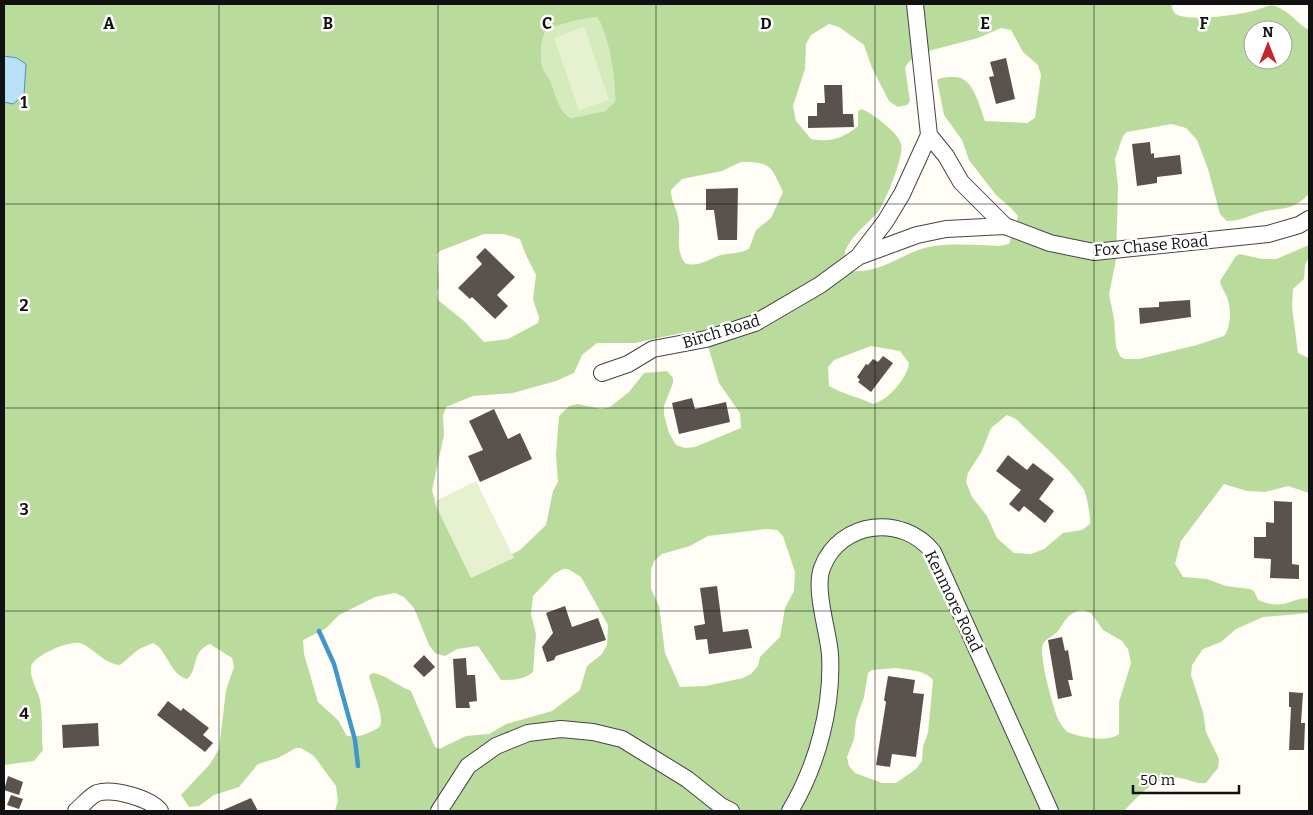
<svg xmlns="http://www.w3.org/2000/svg" width="1313" height="815" font-family="Bitter,serif">
<style>
.green{fill:#d5ebbd}
.forest{fill:#b9dc9c;fill-rule:evenodd}
.pitch{fill:#e6f2cf}
.water{fill:#b9e0f7;stroke:#3f96cf}
.lines{fill:none;stroke-linecap:round;stroke-linejoin:round}
.stream{stroke:#3f96cf;stroke-width:4.5}
.building{fill:#5a524d}
.minor-casing{stroke:#444;stroke-width:18}
.minor{stroke:#fff;stroke-width:16}
.grid{fill:none;stroke:#111;stroke-width:1;stroke-opacity:0.55}
.labels{text-anchor:middle;stroke-width:5;stroke-linejoin:round;paint-order:stroke}
.street-label{font-size:16px;fill:#111;stroke:#fff}
.grid-label{font-size:16px;text-anchor:middle;font-weight:bold;fill:#111;stroke:#fff;stroke-width:5;stroke-linejoin:round;paint-order:stroke}
</style>
<rect width="100%" height="100%" fill="#fffdf5"/>
<!-- green -->
<path class="green" d="M597,17c11,16 20,65 19,85l-11,9 -32,7c-14,-5 -17,-24 -22,-35 -1,-5 -6,-9 -8,-14 -3,-8 -3,-30 3,-38 4,-5 43,-14 51,-14z"/>
<!-- forest -->
<path class="forest" d="M4,4h1167c1,3 2,8 5,10 12,8 62,1 77,-3 6,-1 16,-7 22,-5 15,5 21,17 34,24v164c-17,17 -25,13 -47,18 -13,3 -20,9 -35,9l-7,-7 -12,-45 -11,-29 -11,-12 -14,-4 -45,8 -4,4 -8,23 3,28 -2,73 -7,34 5,25 2,28 4,9 4,3h15l58,-14 27,-9c7,-8 7,-26 4,-36 -2,-7 -7,-12 -8,-19l16,-25 4,-2 22,5h14l33,-14v12l-4,8 -1,14 -11,10 -1,18 6,46 11,5v135l-21,-7 -23,6 -18,-1 -23,-7 -43,57 -6,23 8,13 24,2 19,7 24,3 4,2 4,9c27,11 28,-1 51,-2v15l-46,4 -27,12 -15,13 -18,7 -11,16 -1,10 12,37 3,20 13,27 -1,9 -12,15c-11,1 -17,-4 -27,-5 -23,-4 -41,19 -55,33h-793l4,-1 3,-9 -2,-15 -22,-30 -13,-8h-5l-18,10 -20,6 -19,23 -25,8 -15,11 -10,1 -8,-12 29,-31 9,-15 7,-59 8,-23 -2,-9 -22,-14c-20,8 -11,26 -23,35 -18,-5 -19,-29 -34,-36l-14,6 -19,16c-16,-1 -26,-17 -40,-22 -11,-3 -48,13 -49,24 -1,12 6,22 9,33 3,16 1,34 3,50l-9,11 -30,4zM597,17c11,16 20,65 18,85l-10,9 -33,7c-13,-5 -16,-24 -21,-35 -1,-5 -6,-9 -8,-14 -3,-8 -3,-30 3,-38 4,-5 43,-14 51,-14zM829,24l10,3 25,18 8,23 17,33 9,6 9,-2 3,-4 -5,-33 2,-4 10,-10 61,-16 23,-10 10,2 12,22 15,13 3,10 -6,43 -8,5 -42,-2c-6,-16 -12,-46 -32,-44 -6,0 -11,0 -16,3l7,35 18,25 7,20 27,35 15,13 7,8 -9,28 -9,2c-21,-1 -45,-3 -66,0 -29,4 -51,28 -82,25 -3,-6 -10,-14 -6,-22 7,-14 21,-25 32,-37 7,-9 27,-58 23,-68 -3,-12 -28,-30 -39,-35l-4,2v15c-14,12 -29,17 -47,13l-15,-18 -3,-15 12,-37 1,-25 5,-9zM1253,30h30v30h-30zM741,162c30,0 30,4 42,30l-12,26 -15,12 -7,19c-10,5 -18,4 -28,6 -12,4 -24,13 -36,8 -11,-15 -3,-30 -7,-46 -2,-10 -7,-16 -7,-27l11,-11 40,-8zM484,234h20l16,5 5,14 11,22 -3,24 6,19 -1,5 -30,16 -24,3 -20,-21 -26,-21 -1,-9 2,-4 -2,-33 3,-3zM686,332h10l9,4 14,47 21,30 1,15 -46,19 -10,1 -9,-3 -7,-12 -5,-18v-9l9,-23v-5l-6,-7 -23,2 -15,19 -19,15 -9,2 -23,-5 -9,2 -10,10 -3,38 2,28 -5,9 -7,34 -26,25 -39,20 -44,-62 -5,-18 12,-55 -1,-19 3,-9 27,-11 40,-3 43,-12 18,-8 8,-18 15,-12h38zM871,346l29,5 9,12c-2,16 -21,37 -36,41 -15,-7 -30,-10 -44,-18l-1,-19 6,-7zM1007,415l9,4c20,20 54,49 68,71 3,6 7,28 6,34l-8,6 -19,3 -19,16 -13,5 -17,-1 -17,-15 -10,-22 -15,-19 -6,-15 2,-9 14,-22 9,-23zM767,529l10,1 6,6 12,36 -1,19 -9,17 -5,29 -20,20 -2,9 -7,8 -8,4 -37,8 -26,1 -15,-34 -6,-47 -8,-17v-19l3,-9 8,-7 28,-8 18,-10zM563,569h5l13,8 27,48 -1,20 -5,9 -15,12 -7,24 -28,21 -46,13 -17,10 -23,2 -27,13 -4,-2 -24,-56c-14,-5 -24,-16 -38,-18l-4,3c2,11 16,40 11,50 -2,3 -6,4 -10,6 -7,4 -14,5 -23,4l-9,-16 -20,-18 -14,-48 -1,-14 22,-11 14,-14 36,-18 20,-4 9,4 10,11 15,37 6,8 10,3 12,-7 21,-3 23,34c11,0 23,0 32,-8l3,-38 -5,-20 2,-18 21,-22zM1083,610l8,3 12,17 19,11 6,8 3,14 -12,39v32c-12,9 -39,3 -52,-2 -3,-4 -7,-8 -9,-13 -5,-12 -20,-65 -15,-75 3,-6 11,-8 15,-13 8,-11 9,-18 25,-21zM896,668c12,2 29,2 37,12l-5,53 -5,13 -1,15 -6,8 -20,14h-14l-27,-10 -6,-7 -2,-9 7,-18 2,-19 8,-23 4,-24 4,-3z"/>
<!-- pitch -->
<path class="pitch" d="M584,27l25,73 -30,10 -25,-72z
M476,481l38,77 -43,20 -37,-76z"/>
<!-- water -->
<path class="water" d="M4,56l13,2 9,6 -2,31 -11,9 -9,-2z"/>
<g class="lines">
<!-- stream -->
<path class="stream" d="M319,631l15,33 21,76 3,26"/>
</g>
<!-- building -->
<path class="building" d="M1006,58l9,41 -19,5 -7,-27 5,-1 -4,-14z
M824,85h18l1,29h10l1,13 -46,1v-12h9v-13h8z
M1150,142l1,12 3,-1v5l26,-3 2,19 -25,3v6l-20,3 -5,-42z
M738,188l-1,52h-19l-4,-30h-8v-21z
M485,248l30,29 -18,18 11,11 -13,13 -23,-22 -2,2 -12,-11 24,-24 -6,-7z
M1190,300l1,17 -51,7 -1,-16 20,-1v-5z
M883,356l10,7 -22,29 -13,-10 2,-2 -3,-3 9,-13 2,1 5,-6 5,3z
M692,398l3,11 31,-7 4,20 -51,12 -7,-31z
M494,409l14,30 12,-6 12,26 -52,23 -12,-26 15,-6 -14,-29z
M1008,455l19,15 6,-7 21,16 -15,20 15,12 -9,12 -21,-17 -5,6 -10,-8 12,-14 -25,-19z
M1274,501l18,1v62l7,1v14l-29,-1 1,-19 -17,-1v-21h12v-15l8,1z
M717,586l6,46 25,-3 4,19 -43,6 -2,-15 -11,1 -2,-14 11,-2 -5,-36z
M565,606l7,21 26,-9 8,22 -50,16 -2,4 -7,2 -5,-15 11,-14 -7,-20z
M1062,637l3,14 3,-1 5,30h-5l4,16 -14,3 -10,-59z
M424,655l11,12 -11,10 -11,-11z
M466,658l1,17h8l2,26 -8,1 1,6h-14l-3,-49z
M888,676l27,4 -2,13 11,1 -8,63 -24,-3 -2,13 -14,-2 10,-63 -2,-2z
M1289,692l14,1 -2,30h4l-1,27h-15l2,-43h-2z
M168,701l13,10 2,-3 26,20 -6,7 10,8 -8,9 -48,-37z
M98,723l1,23 -36,2 -1,-23z
M8,776l15,6 -4,13 -15,-5z
M11,795l12,4 -4,10 -12,-4z
M251,798l7,13h-37z"/>
<g class="lines">
<!-- minor casing -->
<g class="minor-casing">
<path id="minor" d="M915,4l14,131 17,21 15,26 44,44 45,17 44,9 174,-18 31,-9 10,-6
M860,256l57,-21 29,-6 59,-3
M602,373l26,-9 25,-15 53,-10 49,-16 65,-38 38,-28 27,-35 17,-28 27,-59
M76,811c6,-5 14,-15 21,-18 16,-5 53,5 63,18
M439,811l29,-45 28,-20 32,-13 33,-4 32,3 29,7 65,40 34,27 10,5
M790,811c27,-45 43,-104 40,-157 -2,-24 -16,-64 -8,-86 18,-48 81,-54 111,-16l117,259"/>
</g>
<!-- minor -->
<use href="#minor" class="minor"/>
</g>
<!-- grid -->
<path class="grid" d="M219,4v807M438,4v807M656,4v807M875,4v807M1094,4v807M4,204h1305M4,408h1305M4,611h1305"/>
<g class="labels">
<!-- street labels -->
<g class="street-label">
<text transform="translate(1151 245) rotate(-5)" y="6">Fox Chase Road</text>
<text transform="translate(721 331) rotate(-17)" y="6">Birch Road</text>
<text transform="translate(954 601) rotate(64)" y="6">Kenmore Road</text>
</g>
</g>
<g class="grid-label">
<text x="109" y="29">A</text>
<text x="328" y="29">B</text>
<text x="547" y="29">C</text>
<text x="766" y="29">D</text>
<text x="985" y="29">E</text>
<text x="1204" y="29">F</text>
<text x="24" y="108">1</text>
<text x="24" y="311">2</text>
<text x="24" y="515">3</text>
<text x="24" y="719">4</text>
</g>
<!-- border -->
<rect width="1313" height="815" fill="none" stroke="#111111" stroke-width="10"/>
<!-- north arrow -->
<g transform="translate(1268 45)"><circle r="24" fill="#ffffff" stroke="#a0a0a0"/>
<path d="M0-4L9 19L0 12L-9 19Z" fill="#c4262e"/>
<text y="-8" font-size="14" font-weight="bold" text-anchor="middle" fill="#111111">N</text>
</g>
<!-- scale -->
<path d="M1133 785v8h106v-8" fill="none" stroke="#111111" stroke-width="2.5"/>
<text x="1140" y="785" font-size="15" fill="#111111" stroke="#ffffff" stroke-width="4" paint-order="stroke">50 m</text>
</svg>
